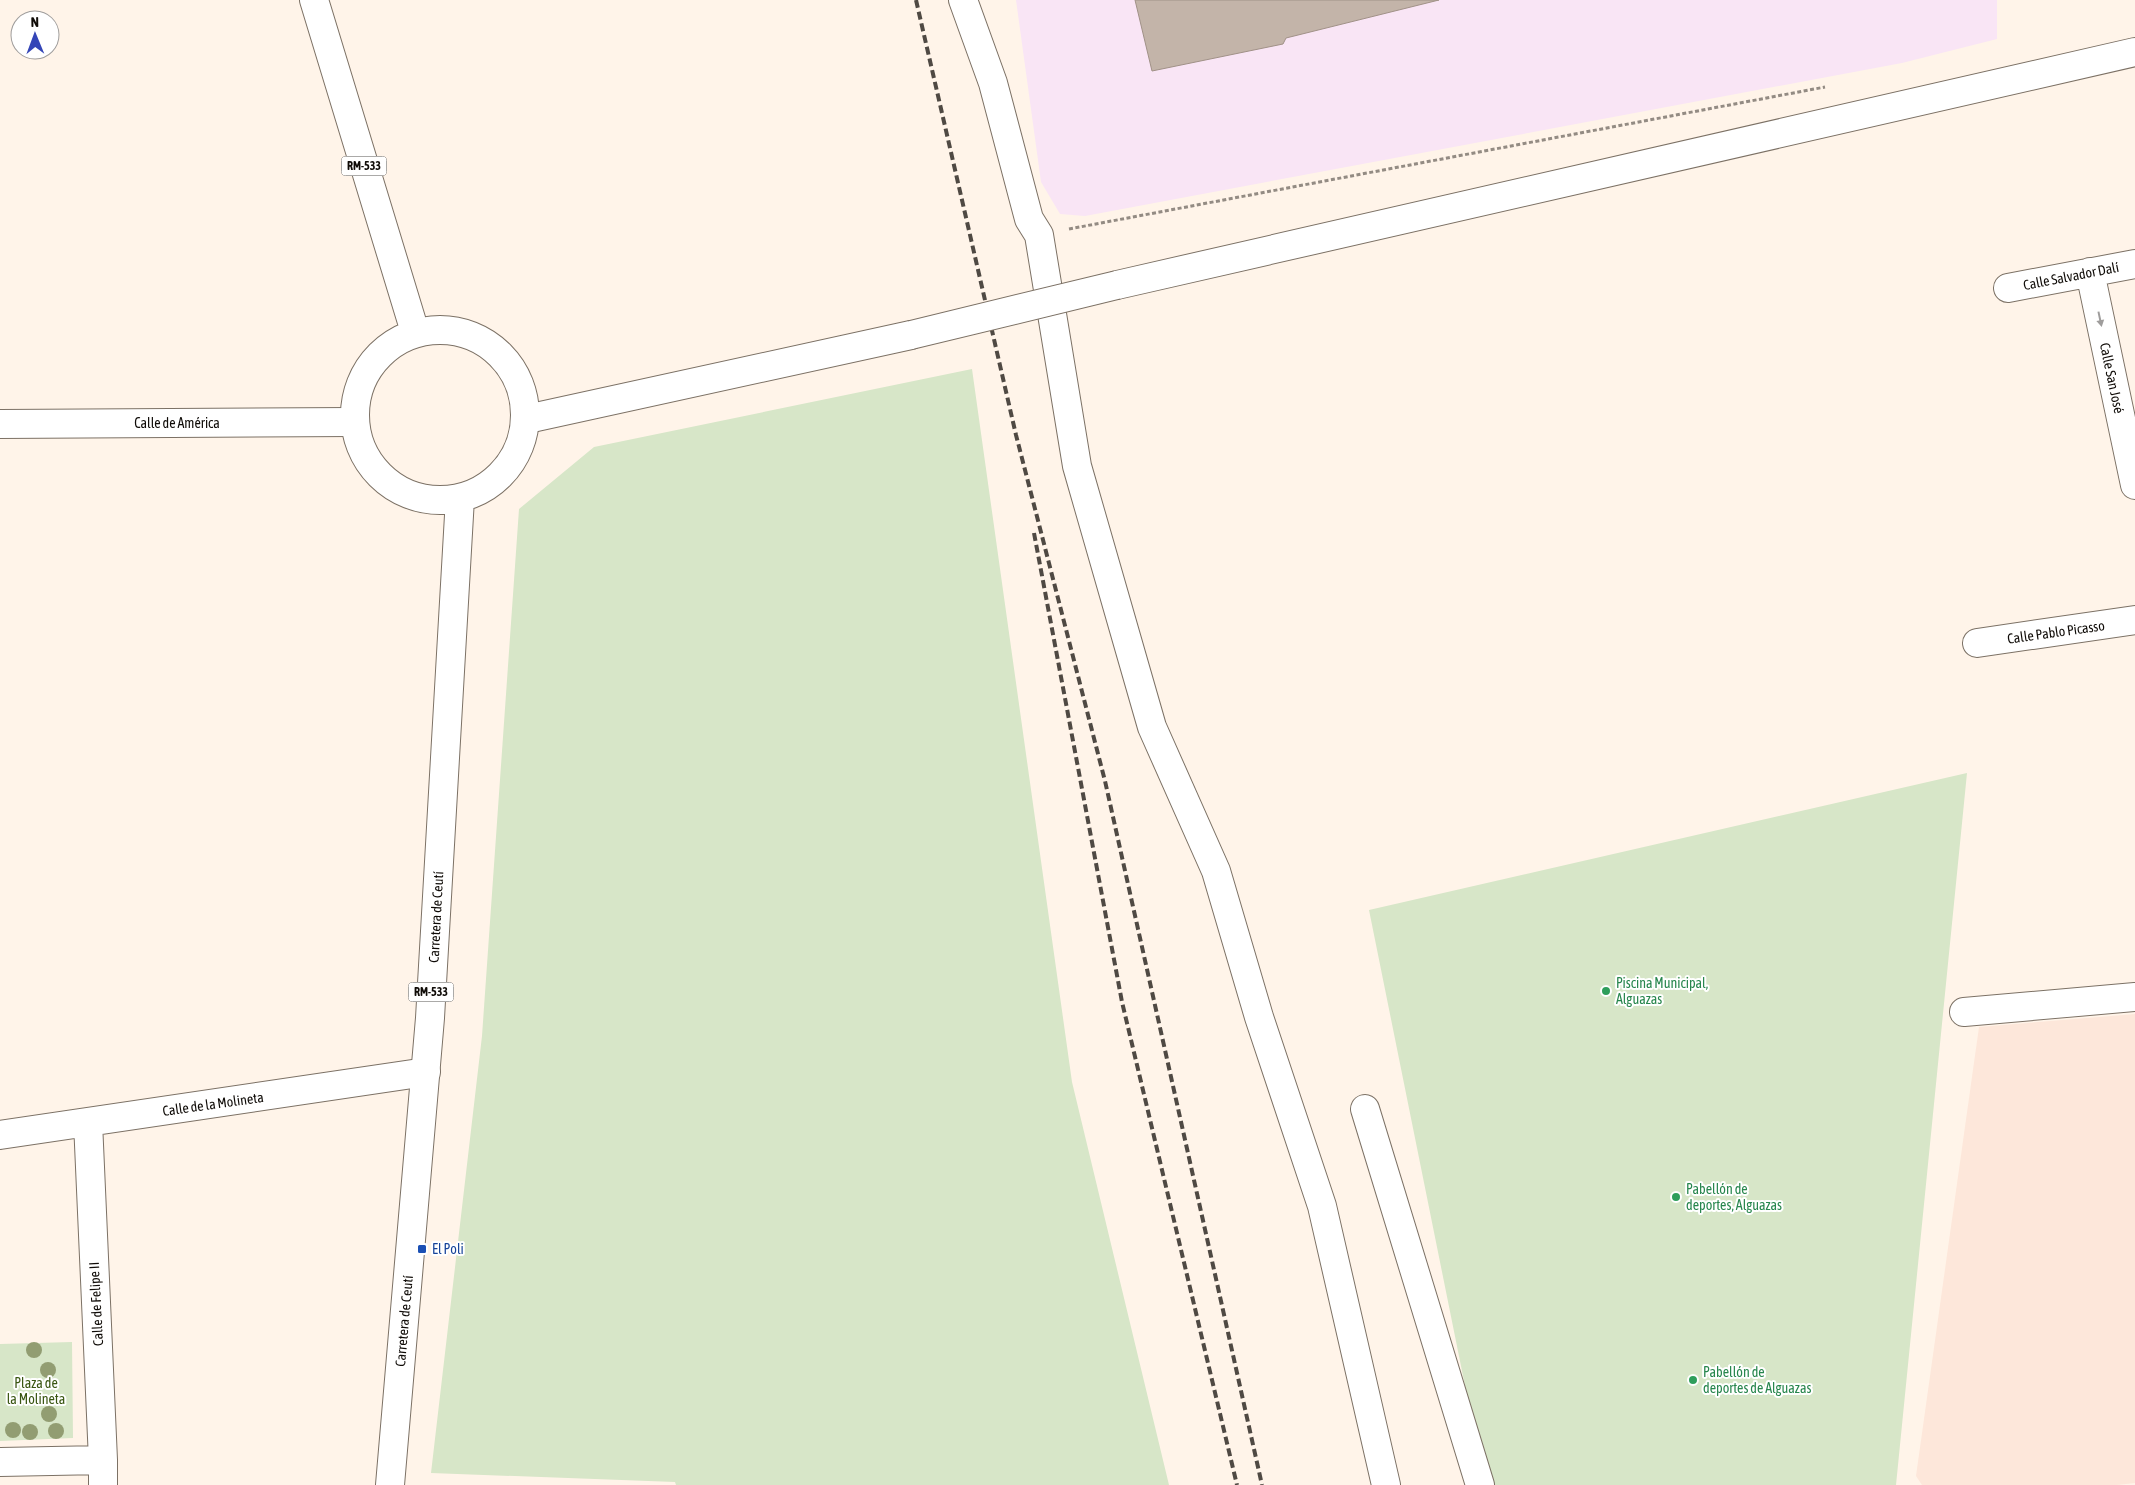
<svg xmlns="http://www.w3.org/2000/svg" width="2135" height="1485" font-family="'Asap Condensed',sans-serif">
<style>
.industrial{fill:#f9e5f5}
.education{fill:#fde7da}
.green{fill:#d7e6c8}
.building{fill:#c3b4a9;stroke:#a09187}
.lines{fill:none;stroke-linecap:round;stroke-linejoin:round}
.street-casing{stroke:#7c7165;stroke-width:30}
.primary-casing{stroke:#7c7165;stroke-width:30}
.path{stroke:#938b83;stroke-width:3;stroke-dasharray:4 2.5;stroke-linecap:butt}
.street{stroke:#fff;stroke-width:28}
.primary{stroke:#fff;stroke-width:28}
.rail{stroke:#4f4943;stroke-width:4;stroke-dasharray:8 4;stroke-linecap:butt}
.street-bridge-casing{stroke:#7c7165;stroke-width:30;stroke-linecap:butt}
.street-bridge{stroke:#fff;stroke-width:28}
.tree{fill:#929d72}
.oneway{fill:#9f9d9c}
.leisure-dot{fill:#2e9e5b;stroke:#fff;stroke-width:2}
.transit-dot{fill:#1a4fb4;stroke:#fff;stroke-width:2}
.labels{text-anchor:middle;stroke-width:4;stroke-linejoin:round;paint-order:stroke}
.shield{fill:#fff;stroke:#575451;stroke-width:1}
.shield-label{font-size:12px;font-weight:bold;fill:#0f0b07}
.street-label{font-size:14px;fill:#0f0b07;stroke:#fff}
.leisure-label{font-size:14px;fill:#27864d;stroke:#fff;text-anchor:start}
.transit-label{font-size:14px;fill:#164399;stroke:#fff;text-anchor:start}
.park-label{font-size:14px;fill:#395511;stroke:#fff}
</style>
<rect width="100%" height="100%" fill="#fff4e9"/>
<!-- industrial -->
<path class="industrial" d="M1016,0h981v39l-95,24 -817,153 -25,-2 -19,-32z"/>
<!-- education -->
<path class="education" d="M2135,1014v469l-18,2h-195l-6,-9 63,-449z"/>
<!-- green -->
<path class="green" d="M972,369l100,713 97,403h-493l-1,-3 -244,-9 51,-437 37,-527 75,-62z
M1967,773l-71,712h-411l-116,-575z
M72,1342l1,96 -73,3v-97z"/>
<!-- building -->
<path class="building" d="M1135,0h304l-153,38 -3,6 -131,27z"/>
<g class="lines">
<!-- street casing -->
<g class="street-casing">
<path id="street" d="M963,0l30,83 36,136 10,16 38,231 75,261 64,144 43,146 63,189 64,279
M2090,272l45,213
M1117,285l1018,-233
M2008,288l127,-24
M527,419l384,-84
M0,424l353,-2
M1977,643l158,-23
M1964,1012l171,-15
M1365,1109l115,376
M88,1122l15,338v25
M0,1135l426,-63
M0,1462l103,-2"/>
</g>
<!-- primary casing -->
<g class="primary-casing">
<path id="primary" d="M314,0l101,332
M355 415a85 85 0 1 1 170 0a85 85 0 1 1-170 0Z
M390,1485l40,-467 30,-520"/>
</g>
<!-- path -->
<path class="path" d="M1069,229l756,-142"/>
<!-- street -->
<use href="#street" class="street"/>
<!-- primary -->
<use href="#primary" class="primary"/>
<!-- rail -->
<path class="rail" d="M916,0l100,435 89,346 157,704
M1034,533l88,469 115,483"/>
<!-- street-bridge casing -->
<g class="street-bridge-casing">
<path id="street-bridge" d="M911,335l206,-50"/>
</g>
<!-- street-bridge -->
<use href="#street-bridge" class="street-bridge"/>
</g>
<!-- trees -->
<g class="tree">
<circle cx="34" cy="1350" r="8"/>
<circle cx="48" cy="1370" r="8"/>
<circle cx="49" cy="1414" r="8"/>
<circle cx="13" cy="1430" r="8"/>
<circle cx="56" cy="1431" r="8"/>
<circle cx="30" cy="1432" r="8"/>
</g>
<!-- one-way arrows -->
<defs><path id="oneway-solid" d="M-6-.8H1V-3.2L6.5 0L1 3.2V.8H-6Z" transform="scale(1.25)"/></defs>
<use class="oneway" href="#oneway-solid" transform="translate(2100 319) rotate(78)"/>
<!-- markers -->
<g class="leisure-dot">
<circle cx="1606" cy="991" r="5"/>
<circle cx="1676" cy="1197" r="5"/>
<circle cx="1693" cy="1380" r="5"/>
</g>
<rect class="transit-dot" x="417" y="1244" width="10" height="10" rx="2.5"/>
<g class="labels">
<!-- shield labels -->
<g class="shield">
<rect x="341.5" y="156.5" width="45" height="19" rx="4"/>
<rect x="408.5" y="982.5" width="45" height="19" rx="4"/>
</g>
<g class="shield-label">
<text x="364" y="170">RM-533</text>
<text x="431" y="996">RM-533</text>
</g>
<!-- street labels -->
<g class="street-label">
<text transform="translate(2071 276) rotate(-11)" y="5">Calle Salvador Dalí</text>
<text transform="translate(2112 378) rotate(78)" y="5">Calle San José</text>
<text x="177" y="428">Calle de América</text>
<text transform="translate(2056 632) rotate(-8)" y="5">Calle Pablo Picasso</text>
<text transform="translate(436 917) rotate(-87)" y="5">Carretera de Ceutí</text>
<text transform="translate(213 1104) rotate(-8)" y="5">Calle de la Molineta</text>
<text transform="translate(96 1304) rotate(-93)" y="5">Calle de Felipe II</text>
<text transform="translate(404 1321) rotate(-85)" y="5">Carretera de Ceutí</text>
</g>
<!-- leisure labels -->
<g class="leisure-label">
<text x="1616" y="988">Piscina Municipal,<tspan x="1616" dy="16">Alguazas</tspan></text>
<text x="1686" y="1194">Pabellón de<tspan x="1686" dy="16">deportes, Alguazas</tspan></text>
<text x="1703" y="1377">Pabellón de<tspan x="1703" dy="16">deportes de Alguazas</tspan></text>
</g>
<!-- transit labels -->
<g class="transit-label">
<text x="432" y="1254">El Poli</text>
</g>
<!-- park labels -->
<g class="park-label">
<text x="36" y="1388">Plaza de<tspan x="36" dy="16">la Molineta</tspan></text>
</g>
</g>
<!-- north arrow -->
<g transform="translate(35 35) rotate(359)"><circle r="24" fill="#ffffff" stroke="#9f9d9c"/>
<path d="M0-4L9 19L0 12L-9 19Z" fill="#3445b7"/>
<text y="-8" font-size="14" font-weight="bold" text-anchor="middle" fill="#0f0b07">N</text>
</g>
</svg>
